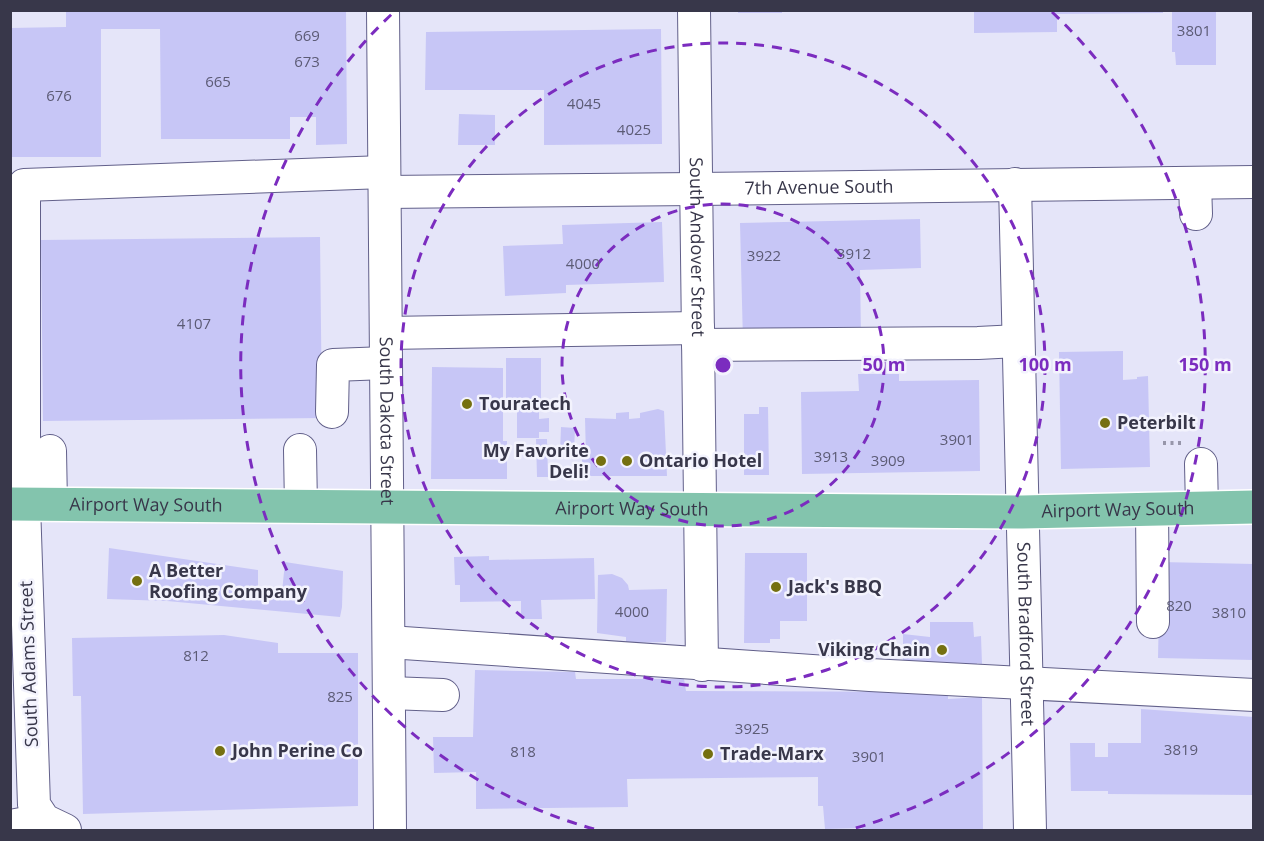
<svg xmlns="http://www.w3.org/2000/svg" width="1264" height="841" font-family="'Open Sans',sans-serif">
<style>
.building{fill:#c7c6f6}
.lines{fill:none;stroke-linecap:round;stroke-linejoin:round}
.minor-casing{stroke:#62608a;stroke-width:34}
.major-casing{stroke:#fff;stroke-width:36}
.path{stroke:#9796aa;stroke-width:4;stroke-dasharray:3 4.5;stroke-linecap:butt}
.minor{stroke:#fff;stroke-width:32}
.major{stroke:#83c4ad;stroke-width:33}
.ring{fill:none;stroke:#7b2cbf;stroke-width:3;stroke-dasharray:10 8}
.poi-dot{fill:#757010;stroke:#f3f3fd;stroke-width:2}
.labels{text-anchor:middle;stroke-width:5;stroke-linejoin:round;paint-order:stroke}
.number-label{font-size:15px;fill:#5c5b75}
.street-label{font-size:18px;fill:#38374a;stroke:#f3f3fd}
.poi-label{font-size:18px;font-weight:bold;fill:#38374a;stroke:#f3f3fd;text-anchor:start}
.centre{fill:#7b2cbf;stroke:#f3f3fd;stroke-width:3}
.ring-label{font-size:18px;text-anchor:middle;font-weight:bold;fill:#7b2cbf;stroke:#f3f3fd;stroke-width:5;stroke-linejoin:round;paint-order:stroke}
</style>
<rect width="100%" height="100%" fill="#e5e5f9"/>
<!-- building -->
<path class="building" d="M66,10h280l1,134 -31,1v-28h-26v22h-129l-1,-110h-59v128h-91v-129l56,-1z
M738,10h44v3h-44z
M974,10h189v3l-106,1v18l-83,1z
M1172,10h44v55h-40l-1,-13h-3z
M661,29l1,115 -118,1v-55h-119l1,-58z
M459,114l36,1v30h-37z
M920,219l1,49 -61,2 1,69 -118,3 -3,-119z
M662,222l2,60 -98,3v8l-61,3 -2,-50 60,-2 -1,-19z
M320,237l2,181 -279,3 -2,-181z
M1123,351v29l14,-1v-2l11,-1 2,91 -89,2 -2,-117z
M506,358h35v43h-2v18l10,-1v14h-10v6h-22v-34h-11z
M432,367l71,1v73h4v38h-76z
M858,374h41v7l80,-1 1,91 -178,3 -1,-82 58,-1z
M759,407h9l1,68h-25v-61h15z
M658,409l6,2 3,65h-85v-19h4l-1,-39 31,1v-6l13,-1v7l11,-1v-5z
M561,427l14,1 -1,24h-14z
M536,439h11l1,38h-11z
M109,548l149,22v20l24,2 3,-30 58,9 -1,36 -2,10 -173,-16 -60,-2z
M745,553h62v68h-27v18h-10v4h-26z
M489,556v4l105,-2 1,41 -54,1 1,19h-21v-18l-61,1v-17h-5l-1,-28z
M1160,562l94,2v96l-96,-2z
M612,574l10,4 6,7 1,5 38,-1 -1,53 -40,1v-6l-29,-4 1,-58z
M930,622h43l1,15 7,-1 1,28 -5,-1v10l-74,-2v-37l27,3z
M224,635l54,8v10h80v153l-275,8 -2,-118h-8l-1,-58z
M475,670l100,2 1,7h108l2,12 262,1v7l34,-2 1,133h-121v-2l-37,1 -2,-23h-5v-29l-191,2 1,28 -152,2v-37l-42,1 -1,-36h40z
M1141,709l113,8v78l-146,-1v-3h-37l-1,-48h25v14h13v-14h33z"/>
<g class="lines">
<!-- minor casing -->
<g class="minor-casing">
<g id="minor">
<path id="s1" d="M383,10l7,820"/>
<path id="s2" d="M694,10l8,655"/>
<path d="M1195,183l1,31"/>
<path id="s3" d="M1015,184l15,646"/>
<path id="s4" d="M385,192l311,-3 558,-7"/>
<path d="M386,333l312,-5"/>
<path d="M698,345l280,-2 40,-2"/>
<path d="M332,412l1,-47 53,-2"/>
<path d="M300,450l1,57"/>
<path d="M50,451l1,53"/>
<path d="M1201,464l1,44"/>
<path d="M1152,509l1,113"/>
<path d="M389,642l481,33 384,20"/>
<path d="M390,693l53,2"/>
<path d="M10,826l34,-6"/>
<path d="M65,830l-21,-10 -10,-15 -10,-301v-319l360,-13"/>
</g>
</g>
<!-- major casing -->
<g class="major-casing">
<g id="major">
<path id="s5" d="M10,504l1012,8 232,-5"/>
</g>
</g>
<!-- path -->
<path class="path" d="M1163,443h18"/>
<!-- minor -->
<use href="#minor" class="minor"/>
<!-- major -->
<use href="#major" class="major"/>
</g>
<!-- distance rings -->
<g class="ring">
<circle cx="723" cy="365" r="161"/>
<circle cx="723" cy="365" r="322"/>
<path d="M594 829A482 482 0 0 1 394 12M1052 12A482 482 0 0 1 852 829"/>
</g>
<!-- markers -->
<g class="poi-dot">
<circle cx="467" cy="404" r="6"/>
<circle cx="1105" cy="423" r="6"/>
<circle cx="601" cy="461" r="6"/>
<circle cx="627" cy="461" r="6"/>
<circle cx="137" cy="581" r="6"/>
<circle cx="776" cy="587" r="6"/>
<circle cx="942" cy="650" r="6"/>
<circle cx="220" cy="751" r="6"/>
<circle cx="708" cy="754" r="6"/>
</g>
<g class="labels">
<!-- number labels -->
<g class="number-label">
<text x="1194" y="36">3801</text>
<text x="307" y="41">669</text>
<text x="307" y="67">673</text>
<text x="218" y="87">665</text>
<text x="59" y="101">676</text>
<text x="584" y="109">4045</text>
<text x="634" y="135">4025</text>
<text x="854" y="259">3912</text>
<text x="764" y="261">3922</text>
<text x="583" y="269">4000</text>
<text x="194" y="329">4107</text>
<text x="957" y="445">3901</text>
<text x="831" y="462">3913</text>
<text x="888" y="466">3909</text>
<text x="1179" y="611">820</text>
<text x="632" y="617">4000</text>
<text x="1229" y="618">3810</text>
<text x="196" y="661">812</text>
<text x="340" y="702">825</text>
<text x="752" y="734">3925</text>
<text x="1181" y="755">3819</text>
<text x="523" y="757">818</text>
<text x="869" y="762">3901</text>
</g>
<!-- street labels -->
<g class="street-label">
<text dy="6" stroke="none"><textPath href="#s4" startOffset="434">7th Avenue South</textPath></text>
<text dy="6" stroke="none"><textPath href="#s2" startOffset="237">South Andover Street</textPath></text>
<text dy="6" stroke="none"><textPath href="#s1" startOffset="411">South Dakota Street</textPath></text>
<text dy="6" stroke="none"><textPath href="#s5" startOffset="136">Airport Way South</textPath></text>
<text dy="6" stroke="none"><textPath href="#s5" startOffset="622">Airport Way South</textPath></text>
<text dy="6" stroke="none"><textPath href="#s5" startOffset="1108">Airport Way South</textPath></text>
<text dy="6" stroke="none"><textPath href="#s3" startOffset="450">South Bradford Street</textPath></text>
<text transform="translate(29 664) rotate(-92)" y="6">South Adams Street</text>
</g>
<!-- poi labels -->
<g class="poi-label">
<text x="479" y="410">Touratech</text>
<text x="1117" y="429">Peterbilt</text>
<text x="589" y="457" text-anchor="end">My Favorite<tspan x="589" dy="21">Deli!</tspan></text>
<text x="639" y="467">Ontario Hotel</text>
<text x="149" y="577">A Better<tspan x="149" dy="21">Roofing Company</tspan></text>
<text x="788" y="593">Jack's BBQ</text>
<text x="930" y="656" text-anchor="end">Viking Chain</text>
<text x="232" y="757">John Perine Co</text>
<text x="720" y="760">Trade-Marx</text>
</g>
</g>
<circle cx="723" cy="365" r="9" class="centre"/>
<g class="ring-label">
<text x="884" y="371">50 m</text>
<text x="1045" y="371">100 m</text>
<text x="1205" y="371">150 m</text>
</g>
<!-- border -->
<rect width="1264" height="841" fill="none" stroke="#38374a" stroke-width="24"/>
</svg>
